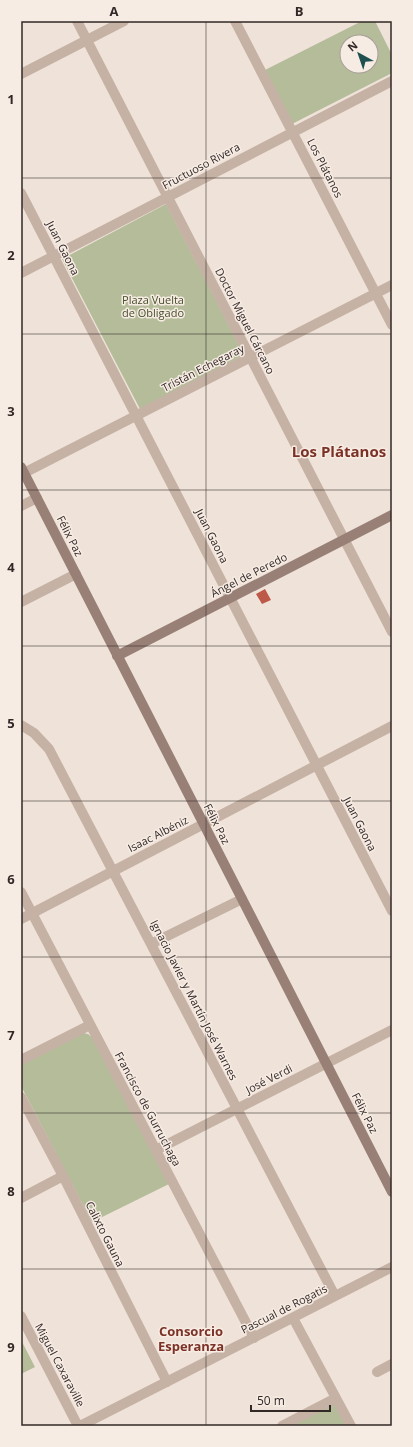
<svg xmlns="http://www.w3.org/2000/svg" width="413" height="1447" font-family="'Open Sans',sans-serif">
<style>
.green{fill:#b4bc99;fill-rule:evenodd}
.building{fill:#bd5948}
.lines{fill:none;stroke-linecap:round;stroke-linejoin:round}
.minor{stroke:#c6b1a5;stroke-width:10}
.secondary{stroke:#998077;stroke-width:10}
.grid{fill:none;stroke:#322826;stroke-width:1;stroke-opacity:0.55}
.labels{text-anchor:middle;stroke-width:3;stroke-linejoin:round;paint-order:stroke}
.street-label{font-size:11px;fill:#322826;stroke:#f7ece4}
.park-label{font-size:11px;fill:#454e2b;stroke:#f7ece4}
.quarter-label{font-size:13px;font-weight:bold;fill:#7b3125;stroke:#f7ece4}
.district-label{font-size:15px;font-weight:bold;fill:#7b3125;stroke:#f7ece4}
.neatline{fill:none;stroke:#322826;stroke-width:1.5}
.grid-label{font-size:13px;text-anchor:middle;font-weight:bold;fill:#322826}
</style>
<rect width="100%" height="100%" fill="#efe2d8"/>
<!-- green -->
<path class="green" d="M362,21h13l17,34v18l-102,52 -27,-54zM347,42h24v24h-24z
M166,204l78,151 -104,54 -78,-150z
M83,1033l5,1 6,5 75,145 -77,38 -71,-136v-22z
M21,1340l14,27 -14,7z
M338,1402l13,24h-63z"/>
<!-- building -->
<path class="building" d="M265,589l6,11 -9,4 -6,-10z"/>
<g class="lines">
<!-- minor -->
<path class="minor" d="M77,21l315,611
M235,21l157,304
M21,74l103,-53
M21,193l371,718
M21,273l371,-192
M24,473l368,-188
M21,506l16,-8
M21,602l55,-28
M21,725l13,8 15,16 286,547
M21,892l233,446
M21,919l371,-193
M151,944l91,-45
M21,1060l69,-35
M21,1097l42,79 104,206
M156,1150l236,-120
M21,1198l42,-22
M21,1316l57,110
M293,1318l58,108
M377,1372l15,-8
M80,1426l312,-159
M282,1426l54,-28"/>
<!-- secondary -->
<path class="secondary" d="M21,467l371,725
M117,656l275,-141"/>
</g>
<!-- grid -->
<path class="grid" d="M206,21v1405M21,178h371M21,334h371M21,490h371M21,646h371M21,801h371M21,957h371M21,1113h371M21,1269h371"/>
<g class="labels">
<!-- street labels -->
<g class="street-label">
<text transform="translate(201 166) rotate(-28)" y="4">Fructuoso Rivera</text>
<text transform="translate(325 168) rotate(63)" y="4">Los Plátanos</text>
<text transform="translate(63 248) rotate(63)" y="4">Juan Gaona</text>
<text transform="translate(245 321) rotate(63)" y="4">Doctor Miguel Cárcano</text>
<text transform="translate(203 368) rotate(-27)" y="4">Tristán Echegaray</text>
<text transform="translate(70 536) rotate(63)" y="4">Félix Paz</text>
<text transform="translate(212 536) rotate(63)" y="4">Juan Gaona</text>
<text transform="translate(249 575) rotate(-27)" y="4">Ángel de Peredo</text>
<text transform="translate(217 824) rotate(63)" y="4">Félix Paz</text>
<text transform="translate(360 824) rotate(63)" y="4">Juan Gaona</text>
<text transform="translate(158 834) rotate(-27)" y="4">Isaac Albéniz</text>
<text transform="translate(194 1000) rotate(63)" y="4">Ignacio Javier y Martín José Warnes</text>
<text transform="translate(269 1079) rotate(-27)" y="4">José Verdi</text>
<text transform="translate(148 1109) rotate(62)" y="4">Francisco de Gurruchaga</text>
<text transform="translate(365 1113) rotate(63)" y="4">Félix Paz</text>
<text transform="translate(105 1234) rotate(63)" y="4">Calixto Gauna</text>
<text transform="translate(284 1309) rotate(-27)" y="4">Pascual de Rogatis</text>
<text transform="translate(60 1365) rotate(62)" y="4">Miguel Caxaraville</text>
</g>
<!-- park labels -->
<g class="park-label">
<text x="153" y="304">Plaza Vuelta<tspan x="153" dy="13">de Obligado</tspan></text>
</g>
<!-- quarter labels -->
<g class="quarter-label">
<text x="191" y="1336">Consorcio<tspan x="191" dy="15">Esperanza</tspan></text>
</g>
<!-- district labels -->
<g class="district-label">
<text x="339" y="457">Los Plátanos</text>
</g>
</g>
<!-- border -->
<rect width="413" height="1447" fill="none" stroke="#f7ece4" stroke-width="44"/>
<!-- north arrow -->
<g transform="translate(359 54) rotate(320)"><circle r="19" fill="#f7ece4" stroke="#a89e98"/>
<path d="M0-3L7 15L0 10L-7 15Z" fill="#1f504f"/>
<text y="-6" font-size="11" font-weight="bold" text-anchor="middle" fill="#322826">N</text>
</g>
<!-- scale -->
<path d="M251 1405v6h79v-6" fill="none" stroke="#322826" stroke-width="2"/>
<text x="257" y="1405" font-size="12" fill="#322826" stroke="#f7ece4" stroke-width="3" paint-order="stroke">50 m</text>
<rect x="22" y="22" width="369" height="1403" class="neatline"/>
<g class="grid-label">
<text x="114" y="16">A</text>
<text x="299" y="16">B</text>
<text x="11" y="104">1</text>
<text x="11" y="260">2</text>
<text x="11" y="416">3</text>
<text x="11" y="572">4</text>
<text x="11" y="728">5</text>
<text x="11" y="884">6</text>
<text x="11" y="1040">7</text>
<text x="11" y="1196">8</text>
<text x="11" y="1352">9</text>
</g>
</svg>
